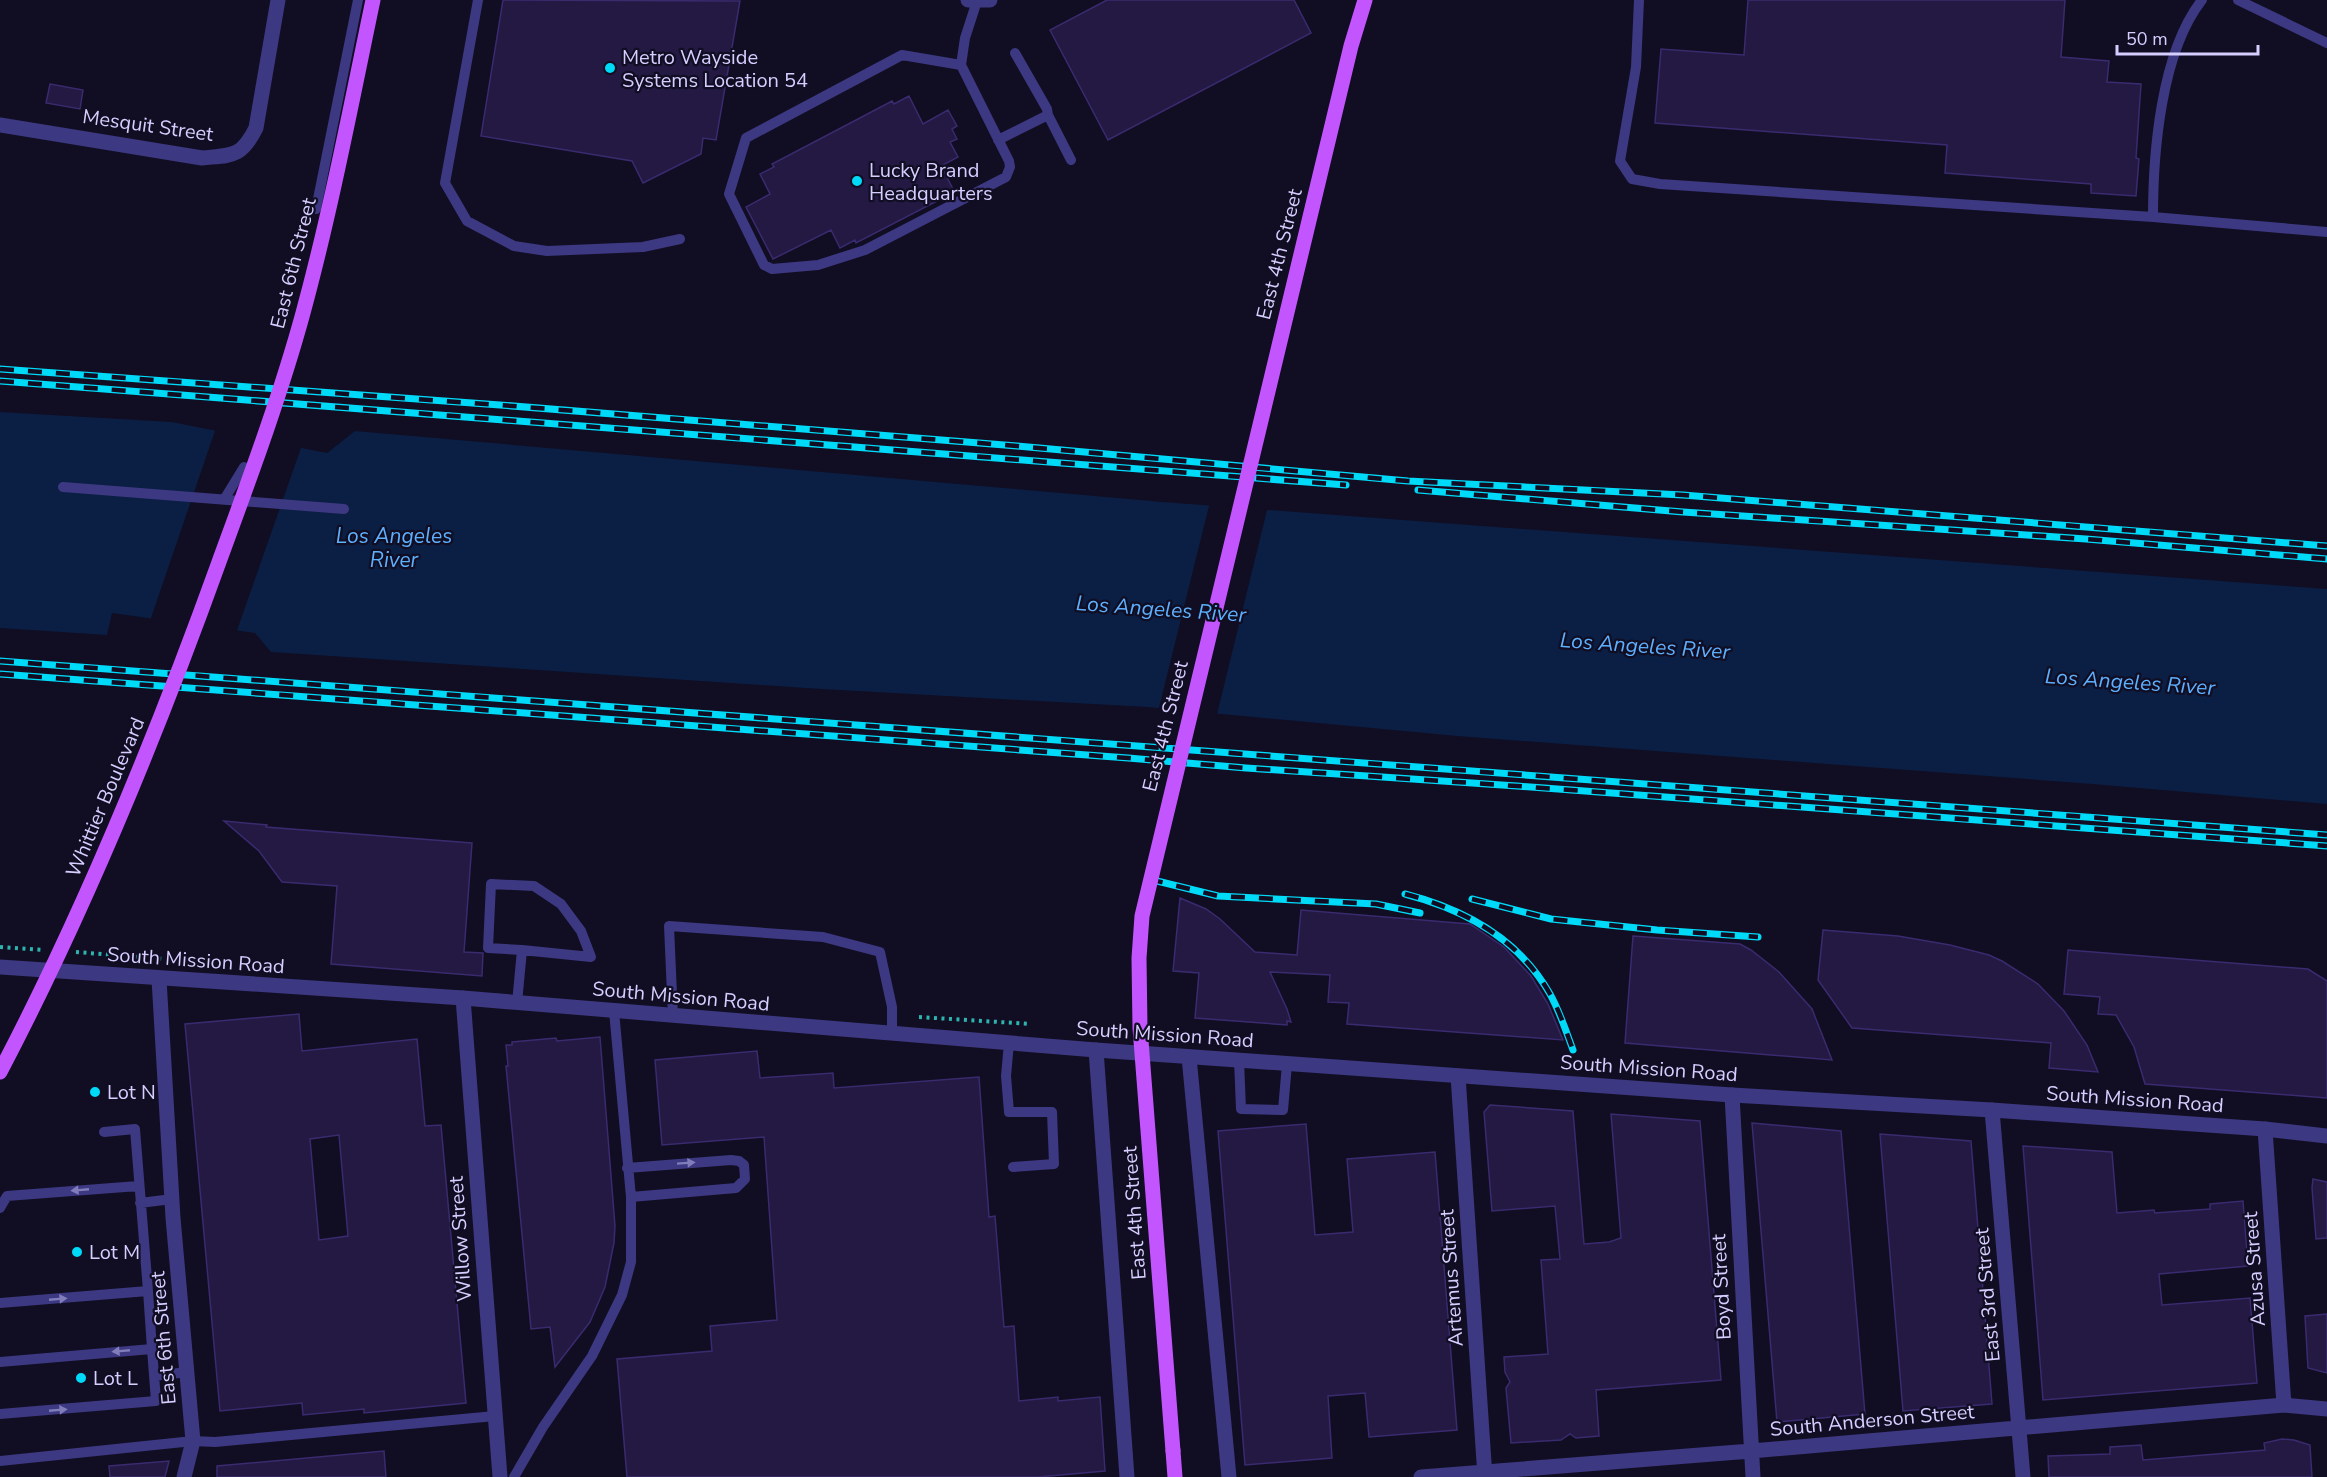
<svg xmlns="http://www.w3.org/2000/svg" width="2327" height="1477" font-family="'Nunito Sans',sans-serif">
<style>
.water{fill:#0b1e43}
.pier{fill:#110d22}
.building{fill:#231943;stroke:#3a2b6f;stroke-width:1.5;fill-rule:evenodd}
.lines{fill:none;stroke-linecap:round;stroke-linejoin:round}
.path{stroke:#2db4af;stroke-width:4;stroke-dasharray:3 4.5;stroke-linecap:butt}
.service{stroke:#3c3881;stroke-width:10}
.minor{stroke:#3c3881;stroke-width:15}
.tertiary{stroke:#3c3881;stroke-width:15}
.primary{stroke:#c355ff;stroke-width:15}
.rail-casing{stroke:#00daf9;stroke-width:7}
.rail{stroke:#110d22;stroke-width:4.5;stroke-dasharray:14;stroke-linecap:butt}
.primary-bridge{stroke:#c355ff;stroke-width:15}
.oneway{fill:#817cba}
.poi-dot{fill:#00daf9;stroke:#110d22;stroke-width:2}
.labels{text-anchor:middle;stroke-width:4.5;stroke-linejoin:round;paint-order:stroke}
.poi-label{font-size:20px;fill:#d5ceff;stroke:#110d22;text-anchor:start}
.street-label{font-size:20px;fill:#d5ceff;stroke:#110d22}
.water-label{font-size:21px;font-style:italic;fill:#5cb0ff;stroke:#110d22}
</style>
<rect width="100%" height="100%" fill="#110d22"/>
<!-- water -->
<path class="water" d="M0,412l172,10 155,31 28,-22 808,71 1164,87v215l-235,-20 -635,-48 -310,-29 -326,-18 -550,-37 -16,-19 -143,-20 -5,22 -107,-7z"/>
<!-- pier -->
<path class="pier" d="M216,428l86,17 -66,188 -86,-12z
M1210,502l58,4 -52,212 -58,-6z"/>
<!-- building -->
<path class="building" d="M503,0l237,1 -24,139 -13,-2 -2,16 -58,29 -11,-22 -151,-25z
M1107,0h187l17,33 -203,107 -58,-110z
M1748,0h317l-4,57 48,4 -2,21 34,2 -5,74 3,1 -3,37 -45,-3v-9l-146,-11 2,-28 -292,-22 6,-74 83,6z
M50,84l33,6 -3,19 -34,-6z
M909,96l14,28 25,-14 9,16 -5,3 5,10 -7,3 8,15 -17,9 12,23 -12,6 2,3 -87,45 -1,-3 -15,8 -9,-18 -58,29 -27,-52 24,-13 -10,-20 14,-7 -2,-3 86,-45 34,-18 2,3z
M224,821l43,4 -1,2 206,16 -8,109 19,1 -1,23 -151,-12 6,-78 -55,-4 -23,-31z
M1180,898l26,11 14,10 35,33 42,3 4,-45 169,14 34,23 27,29 17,28 15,36 -216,-16 2,-21 -21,-1 2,-27 -60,-3 17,37 4,13 -4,-1v4l-92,-7 4,-45 -26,-2z
M1823,930l75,6 52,9 39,10 13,6 36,23 26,27 23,34 11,27 -49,-4 2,-25 -199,-15 -34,-48z
M1633,936l107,8 11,6 28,22 33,37 20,51 -207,-17z
M2068,950l240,19 19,12v117l-182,-14 -11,-37 -18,-32 -18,-1 2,-17 -36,-3z
M299,1014l3,37 115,-12 8,87 16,-1 25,278 -102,10v-4l-61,6 -1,-12 -82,8 -35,-387zM339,1135l9,101 -29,4 -9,-101z
M600,1037l15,189 -1,17 -9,44 -15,35 -35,45 -5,-40 -19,2 -25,-263h2l-2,-21h6v-3l44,-4 1,3z
M757,1051l3,27 73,-5 1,15 145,-11 10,140 6,-1 9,111 10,-1 5,75 39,-4v4l42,-4 5,74 -67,6h-411l-10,-118 95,-8 -2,-25 67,-6 -13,-183 -102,8 -7,-85z
M1490,1105l83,6 11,133 25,-2 12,-4 -10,-124 89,7 21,259 -125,10 3,46 -23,2 -6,-4 -9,6 -50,3 -5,-55 4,-6 -5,-10 -1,-15 44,-3 -7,-94 19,-1 -5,-53 -63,5 -8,-99z
M1752,1123l89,8 24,283 -88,8z
M1306,1124l9,111 38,-3 -6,-73 88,-7 22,278 -88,7 -4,-44 -37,3 4,62 -87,7 -27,-334z
M1880,1134l91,7 21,263 -89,7z
M2023,1146l89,6 5,61 37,-3 1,3 55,-4v-5l33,-3 5,65 -89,8 3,31 88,-7 7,85 -214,17z
M2313,1179l14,3v56l-11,1 -4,-51z
M2327,1314v59l-19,-5 -3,-52z
M2282,1439l12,1 16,5 2,32h-263l-1,-21 62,-2v-7l31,-2 2,15 122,-10 -1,-7z
M384,1451l2,26h-169v-11z
M169,1461l-4,16h-55l-1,-11z"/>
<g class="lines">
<!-- path -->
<path class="path" d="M0,947l44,3
M76,952l88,7
M919,1017l112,7"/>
<!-- service -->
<path class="service" d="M478,0l-33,183 22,38 47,25 33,5 96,-4 37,-8
M1639,0l-3,67 -16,94 12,18 28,5 493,33 174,15
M2238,0l89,43
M961,65l-59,-10 -156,83 -17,56 35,71 8,4 46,-4 47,-15 141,-73 4,-10 -1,-6 -48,-96 4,-27 12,-37
M1048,115l23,45
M998,140l50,-25 -1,-6 -32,-56
M316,209l42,-209
M2153,217c0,-65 8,-165 49,-217
M63,487l281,22
M225,498l19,-31
M517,1003l5,-53 69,7 -10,-26 -20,-27 -27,-18 -43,-2 -3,64 34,2
M673,1017l-4,-91 154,11 57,15 12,55v28
M1009,1043l-3,33 3,36h43l2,52 -41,3
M1239,1060l2,49 42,1 4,-46
M627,1168l104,-8 8,1 5,4 1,14 -9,9 -105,9
M140,1203l32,-4
M0,1208l7,-12 131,-10
M148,1291l4,58
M0,1303l148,-12 -13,-162 -31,3
M0,1362l152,-13 4,52 -156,13
M154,1376l33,-4
M0,1461l193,-20 22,1 280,-26
M514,1477l29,-50 49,-71 30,-61 9,-33v-65l-17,-186"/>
<!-- minor -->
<path class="minor" d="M0,125l202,33c30,-3 39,0 54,-30l22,-128
M159,979l14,239 20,223 -9,36
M463,998l37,479
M1096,1050l31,427
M1189,1057l40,420
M1458,1076l27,401
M1732,1095l21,382
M1992,1110l31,367
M2265,1129l19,276
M1421,1477l330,-26 533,-46 43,4"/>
<!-- tertiary -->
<path class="tertiary" d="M968,0h22
M0,967l463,31 633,52 636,45 260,15 273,19 62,7"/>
<!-- primary -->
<path class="primary" d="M1173,1451l2,26"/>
<!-- rail casing -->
<g class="rail-casing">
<path id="rail" d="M0,369l500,36 517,41 391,35 275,14 644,51
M0,381l1346,104
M1418,490l265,22 403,27 241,20
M0,661l2327,174
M0,674l1128,84 118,10 271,18 810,60
M1149,879l69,17 158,8 44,9
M1405,894c58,15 114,45 145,100 10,18 16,37 23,56
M1472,899l79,20 106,11 101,7"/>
</g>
<!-- rail -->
<use href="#rail" class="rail"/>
<!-- primary-bridge -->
<path class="primary-bridge" d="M0,1072c86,-164 156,-335 219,-510 30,-82 61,-165 84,-249 28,-103 48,-208 70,-313
M1173,1451l-33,-423 -1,-70 3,-42 209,-870 14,-46"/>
</g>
<!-- one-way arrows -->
<defs><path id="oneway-solid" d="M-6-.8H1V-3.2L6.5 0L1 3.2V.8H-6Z" transform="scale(1.5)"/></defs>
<g class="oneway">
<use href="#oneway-solid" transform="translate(686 1163) rotate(-4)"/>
<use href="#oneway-solid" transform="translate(80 1190) rotate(175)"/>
<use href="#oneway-solid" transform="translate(58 1299) rotate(-5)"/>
<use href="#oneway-solid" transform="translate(121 1351) rotate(175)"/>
<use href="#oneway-solid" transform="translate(58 1410) rotate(-5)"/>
</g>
<!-- markers -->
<g class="poi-dot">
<circle cx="610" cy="68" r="6"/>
<circle cx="857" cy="181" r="6"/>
<circle cx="95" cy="1092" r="6"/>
<circle cx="77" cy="1252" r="6"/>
<circle cx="81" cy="1378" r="6"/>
</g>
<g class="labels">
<!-- poi labels -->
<g class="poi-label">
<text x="622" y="64">Metro Wayside<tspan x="622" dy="23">Systems Location 54</tspan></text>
<text x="869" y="177">Lucky Brand<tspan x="869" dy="23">Headquarters</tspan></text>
<text x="107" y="1099">Lot N</text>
<text x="89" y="1259">Lot M</text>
<text x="93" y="1385">Lot L</text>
</g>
<!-- street labels -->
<g class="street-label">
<text transform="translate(148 125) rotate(8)" y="7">Mesquit Street</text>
<text transform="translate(1279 254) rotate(-76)" y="7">East 4th Street</text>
<text transform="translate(293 263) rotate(-76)" y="7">East 6th Street</text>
<text transform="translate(1165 726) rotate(-76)" y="7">East 4th Street</text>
<text transform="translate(105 797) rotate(-67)" y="7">Whittier Boulevard</text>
<text transform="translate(196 960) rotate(4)" y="7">South Mission Road</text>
<text transform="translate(681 996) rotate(5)" y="7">South Mission Road</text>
<text transform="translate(1165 1034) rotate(4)" y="7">South Mission Road</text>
<text transform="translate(1649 1068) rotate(4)" y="7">South Mission Road</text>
<text transform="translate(2135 1099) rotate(4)" y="7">South Mission Road</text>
<text transform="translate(1134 1213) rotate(-94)" y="7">East 4th Street</text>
<text transform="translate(460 1239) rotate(-94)" y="7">Willow Street</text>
<text transform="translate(2254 1269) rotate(-94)" y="7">Azusa Street</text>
<text transform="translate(1451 1278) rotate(-94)" y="7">Artemus Street</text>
<text transform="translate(1721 1287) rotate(-93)" y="7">Boyd Street</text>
<text transform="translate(1987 1295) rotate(-95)" y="7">East 3rd Street</text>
<text transform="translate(163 1338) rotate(-95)" y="7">East 6th Street</text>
<text transform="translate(1872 1420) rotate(-5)" y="7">South Anderson Street</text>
</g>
<!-- water labels -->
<g class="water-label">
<text x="394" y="543">Los Angeles<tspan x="394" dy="24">River</tspan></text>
<text transform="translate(1161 609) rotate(4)" y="7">Los Angeles River</text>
<text transform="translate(1645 646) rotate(4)" y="7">Los Angeles River</text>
<text transform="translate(2130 682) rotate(4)" y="7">Los Angeles River</text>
</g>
</g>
<!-- scale -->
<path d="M2117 45v9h141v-9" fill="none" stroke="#d5ceff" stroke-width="3"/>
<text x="2126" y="45" font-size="18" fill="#d5ceff" stroke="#110d22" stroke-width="4.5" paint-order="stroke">50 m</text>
</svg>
